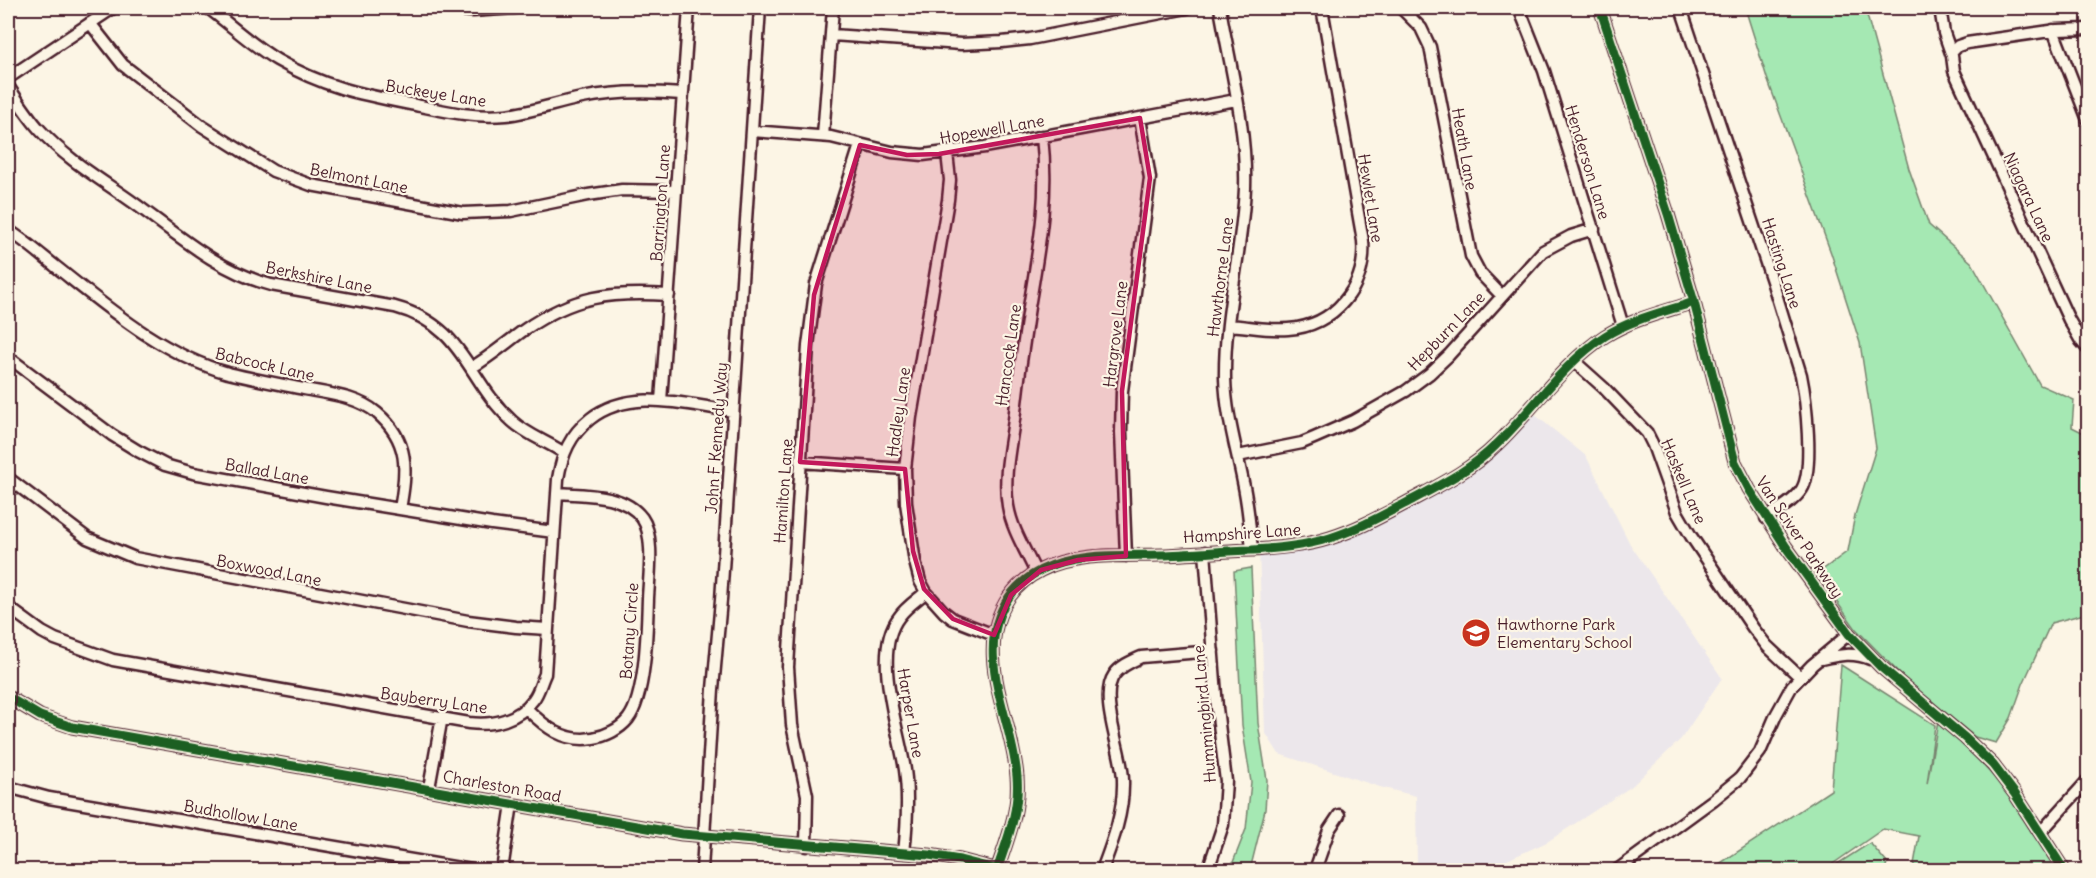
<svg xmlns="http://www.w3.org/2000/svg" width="2096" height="878" font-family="Delius,sans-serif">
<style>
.built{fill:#ece7eb}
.green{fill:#a5e8b3;stroke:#78846f;stroke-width:1.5}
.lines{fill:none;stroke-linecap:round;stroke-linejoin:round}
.minor-casing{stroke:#4a1f2b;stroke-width:15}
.minor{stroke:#fcf5e5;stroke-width:10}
.cycleway-casing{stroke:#fcf5e5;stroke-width:13}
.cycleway{stroke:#1b5e20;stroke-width:9}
.marked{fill:#c2185b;fill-opacity:0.2;stroke:#c2185b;stroke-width:4.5;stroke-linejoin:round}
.labels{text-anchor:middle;stroke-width:4.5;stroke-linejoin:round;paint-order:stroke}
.street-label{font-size:16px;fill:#4a1f2b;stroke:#fcf5e5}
.poi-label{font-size:16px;fill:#4a1f2b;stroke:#fcf5e5;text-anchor:start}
</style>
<rect width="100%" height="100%" fill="#fcf5e5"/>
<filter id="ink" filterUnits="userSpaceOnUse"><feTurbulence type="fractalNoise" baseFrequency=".0167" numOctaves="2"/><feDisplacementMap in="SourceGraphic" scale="12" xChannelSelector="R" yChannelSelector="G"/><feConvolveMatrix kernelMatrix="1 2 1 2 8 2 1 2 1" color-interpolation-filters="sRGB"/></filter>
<g filter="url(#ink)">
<!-- built -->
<path class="built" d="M1529,410l57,46 44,88 92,134 -41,61 -49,47 -85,56 -62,28h-68l-1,-74 -36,-9 -101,-33 -14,-22 -6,-183 60,-8 140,-67z"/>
<!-- green -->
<path class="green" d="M1745,8h120l44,161 20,56 43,38 68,122 34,15 -2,27 16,8v178l-37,10 -28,61 -12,34 -15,25 -21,-6 -71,-59 -48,-49 -39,-55 31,-23 7,-36 21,-67 -16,-105 -29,-90 -64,-175z
M1251,568l7,155 9,57 -2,30 -15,60h-20l16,-41 5,-47 -9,-57 -8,-154z
M1841,665l94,60 -8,59 12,-68 107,119 12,35h-145l6,-34 -36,-7 -59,41h-114l121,-80z
M1870,843l17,20 -2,7h-57z"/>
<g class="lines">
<!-- minor casing -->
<g class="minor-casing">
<path id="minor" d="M208,8c23,17 45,38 69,52 50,29 88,35 143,46 29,6 56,12 86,9 26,-3 50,-12 76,-17 33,-7 66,-7 100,-4
M430,8l43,3 42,-3
M1220,8c10,58 27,121 25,180 -3,64 -21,126 -20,190 1,36 11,69 18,104 5,22 7,45 9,68
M1401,8l20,20 9,19 41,209 9,17 22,23
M1519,8l25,63 79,255
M1600,8l68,206 26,88 41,160 14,27 37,58 63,87 32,33 84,71 28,27 22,29 49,76
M1681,8l92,276 28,91c5,24 13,94 1,114 -8,13 -25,21 -36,29
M1940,8l4,25 8,23 2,15 115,249 12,21 7,8
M90,23l33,42 79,61 71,45 38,14 152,28 48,-2 77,-16 34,-5 54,1
M2053,30l35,90
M832,35l129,9 41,-2 28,-3 157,-31
M1951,53l7,-7 9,-3 90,-13 31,-1
M8,78l105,-70
M8,86c10,15 20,31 32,44 27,30 62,50 94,73 44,32 84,68 137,82l124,22c70,19 71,72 117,114 15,14 36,21 52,32
M752,131l79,6 61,15 31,3 62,-8 251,-47
M823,136l10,-128
M947,153l3,27 -2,20 -37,217 -6,52 1,34 9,59 5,19 6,11 18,20 9,7 41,16
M8,230c16,10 31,23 47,36 53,42 106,88 173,107 25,6 51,11 76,16 25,5 53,7 73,24 33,28 30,57 23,96
M1228,325c20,1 40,6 60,4 46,-3 79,-42 75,-88l-41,-233
M8,357l104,78 26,16 27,14 28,8 133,24 166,27 62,8
M1575,362l29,26 43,45 6,12 24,67 14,24 62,92 14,18 33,31
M471,368c19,-11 35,-25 53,-38 49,-34 86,-39 145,-35
M661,401l28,-393
M1238,456l64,-13 12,-5 39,-17 53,-30 23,-17 20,-19 94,-104 28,-15 23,-7
M800,462l105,7
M8,478l79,60 48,20 333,63 48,6 32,2
M1205,552l12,156 9,73 -3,44 -15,45
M1126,556l-5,-124 1,-41 28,-213 -10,-60
M1036,573c-10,-22 -24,-43 -28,-67 -5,-28 2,-58 6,-86 4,-37 9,-75 15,-113 10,-60 20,-110 13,-171
M8,607l34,25 13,7 58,21 356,63c24,3 49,-3 64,-23 6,-7 8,-18 12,-26l13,-195c4,-25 12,-44 32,-60 41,-32 96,-14 143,-8
M1821,659c18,-4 32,-7 49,0
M8,697l32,19 32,11 610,107 247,21 31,5 39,10
M526,708c19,19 38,35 67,30 13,-2 27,-9 35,-19 18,-23 19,-91 20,-121 1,-22 7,-62 -6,-80 -18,-25 -57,-23 -85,-25
M8,787l41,11 422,72
M429,788l13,-71
M2040,833l48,-53
M806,846l1,-51 -15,-70 -4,-58 20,-321 8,-62 44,-139
M904,853c3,-28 5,-55 1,-83 -6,-41 -34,-117 -6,-153 7,-10 18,-17 27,-25
M502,870l10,-66
M702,870l11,-181 8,-89 39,-592
M997,870c10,-30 23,-60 20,-93 -4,-59 -46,-124 -8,-180 8,-11 20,-21 32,-27 35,-18 82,-14 120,-15 31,-1 61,-4 91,-5 26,-2 53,-4 78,-12 29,-9 55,-24 82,-38 30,-16 60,-31 84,-55 37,-35 66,-81 109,-109 27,-17 59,-24 89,-34
M1102,870c11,-29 22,-58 21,-90 0,-27 -25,-82 -9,-105 6,-9 18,-14 27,-18l72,-6
M1315,870l14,-40 10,-15
M1617,870l96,-70 27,-22 20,-26 16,-37 16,-29 20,-21 37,-31"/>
</g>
<!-- minor -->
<use href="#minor" class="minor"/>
<!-- cycleway casing -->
<g class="cycleway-casing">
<path id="cycleway" d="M1600,8l68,206 26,88 41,160 14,27 37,58 63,87 32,33 84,71 28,27 22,29 49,76
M8,697l32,19 32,11 610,107 247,21 31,5 39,10
M997,870c10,-30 23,-60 20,-93 -4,-59 -46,-124 -8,-180 8,-11 20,-21 32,-27 35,-18 82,-14 120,-15 31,-1 61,-4 91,-5 26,-2 53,-4 78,-12 29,-9 55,-24 82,-38 30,-16 60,-31 84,-55 37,-35 66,-81 109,-109 27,-17 59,-24 89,-34"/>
</g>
<!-- cycleway -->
<use href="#cycleway" class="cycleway"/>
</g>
</g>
<!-- marked area -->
<path class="marked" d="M1140,118l10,60 -28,213 4,165 -48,4 -37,10 -30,25 -17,40 -41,-16 -29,-30 -11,-38 -8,-82 -105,-7 14,-167 46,-150 47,10 32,-1z"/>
<!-- icons -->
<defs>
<g id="school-disc" transform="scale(1.5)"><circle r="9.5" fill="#c8321e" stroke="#fcf5e5"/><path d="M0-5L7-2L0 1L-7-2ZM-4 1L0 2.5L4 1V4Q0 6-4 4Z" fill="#fff"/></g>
</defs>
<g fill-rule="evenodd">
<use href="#school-disc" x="1476" y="633"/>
</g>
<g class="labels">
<!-- street labels -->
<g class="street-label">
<text transform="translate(436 93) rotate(9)" y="6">Buckeye Lane</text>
<text transform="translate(992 129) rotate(-10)" y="6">Hopewell Lane</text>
<text transform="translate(1465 149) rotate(80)" y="6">Heath Lane</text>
<text transform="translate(1588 162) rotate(73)" y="6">Henderson Lane</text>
<text transform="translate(359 178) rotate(11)" y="6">Belmont Lane</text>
<text transform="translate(2029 197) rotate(65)" y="6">Niagara Lane</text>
<text transform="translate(1371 198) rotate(81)" y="6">Hewlet Lane</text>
<text transform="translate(660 203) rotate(-86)" y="6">Barrington Lane</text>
<text transform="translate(1782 263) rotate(72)" y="6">Hasting Lane</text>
<text transform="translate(319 277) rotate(11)" y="6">Berkshire Lane</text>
<text transform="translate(1220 277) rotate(-83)" y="6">Hawthorne Lane</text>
<text transform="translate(1446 331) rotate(-46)" y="6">Hepburn Lane</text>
<text transform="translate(1115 334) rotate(-83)" y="6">Hargrove Lane</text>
<text transform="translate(1008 355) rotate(-82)" y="6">Hancock Lane</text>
<text transform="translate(265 364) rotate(13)" y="6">Babcock Lane</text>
<text transform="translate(898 412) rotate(-82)" y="6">Hadley Lane</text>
<text transform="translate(716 438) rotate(-86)" y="6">John F Kennedy Way</text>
<text transform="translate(267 471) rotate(10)" y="6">Ballad Lane</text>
<text transform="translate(1684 481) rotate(67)" y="6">Haskell Lane</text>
<text transform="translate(783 491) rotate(-86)" y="6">Hamilton Lane</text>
<text transform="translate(1242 533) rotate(-4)" y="6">Hampshire Lane</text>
<text transform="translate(1800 537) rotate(56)" y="6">Van Sciver Parkway</text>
<text transform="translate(269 570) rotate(11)" y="6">Boxwood Lane</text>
<text transform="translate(629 631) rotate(-86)" y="6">Botany Circle</text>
<text transform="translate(434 700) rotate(8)" y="6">Bayberry Lane</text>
<text transform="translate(911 713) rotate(80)" y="6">Harper Lane</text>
<text transform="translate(1204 714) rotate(-95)" y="6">Hummingbird Lane</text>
<text transform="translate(502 786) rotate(10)" y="6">Charleston Road</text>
<text transform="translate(241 815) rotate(10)" y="6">Budhollow Lane</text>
</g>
<!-- poi labels -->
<g class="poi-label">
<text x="1497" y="630">Hawthorne Park<tspan x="1497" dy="18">Elementary School</tspan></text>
</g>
</g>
<!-- margin -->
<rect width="2096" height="878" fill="none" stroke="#fcf5e5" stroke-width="30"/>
<rect x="15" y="15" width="2066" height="848" fill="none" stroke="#4a1f2b" stroke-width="2" filter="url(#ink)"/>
</svg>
